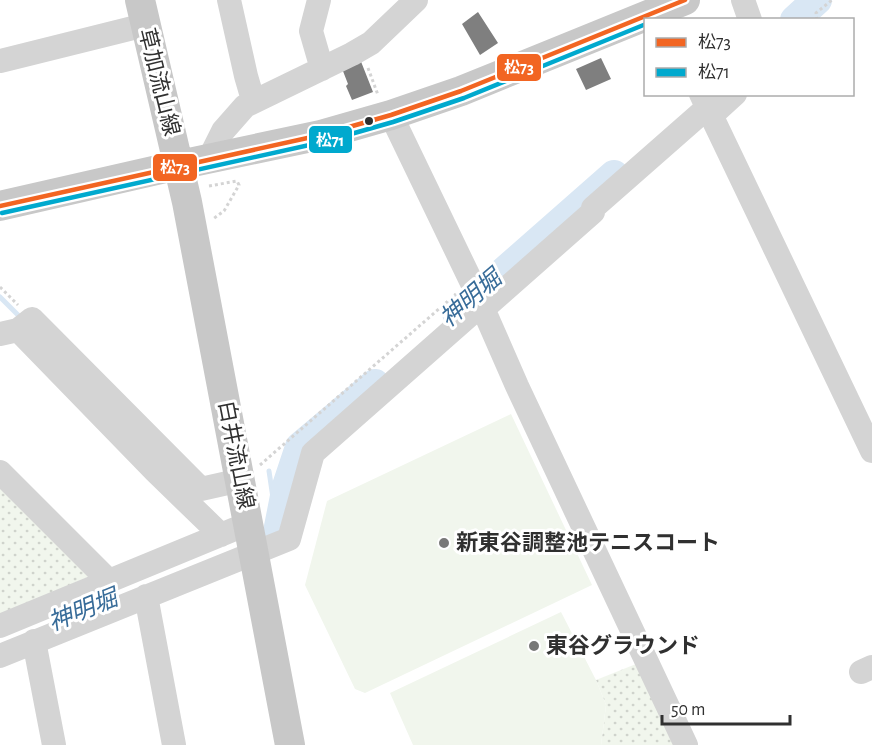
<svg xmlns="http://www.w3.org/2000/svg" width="872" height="745" font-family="'Alegreya Sans','Noto Sans JP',sans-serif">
<defs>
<pattern id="park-dots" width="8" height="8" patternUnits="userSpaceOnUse" patternTransform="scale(1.5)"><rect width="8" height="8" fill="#f1f6ed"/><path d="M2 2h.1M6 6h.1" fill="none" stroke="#cfd3cc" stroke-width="1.8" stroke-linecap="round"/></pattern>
</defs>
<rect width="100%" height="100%" fill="#fff"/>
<path fill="url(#park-dots)" d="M 0,485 L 90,576 L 0,615 Z
M 636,664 L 676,745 L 601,745 L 606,705 L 596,680 Z"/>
<path fill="#f1f6ed" d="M 511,414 L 592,585 L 365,693 L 355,689 L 305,585 L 327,501 Z
M 561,612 L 596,680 L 606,705 L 601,745 L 413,745 L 390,693 Z"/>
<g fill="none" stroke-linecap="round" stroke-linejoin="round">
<path stroke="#d9e7f4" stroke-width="5" d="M 0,297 L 21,318
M 269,471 L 278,532"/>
<path stroke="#d9e7f4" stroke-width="30" d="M 795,20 L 817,0
M 457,313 L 614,175
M 278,532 L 287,486 L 300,447 L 375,384"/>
</g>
<path fill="#7f7f7f" d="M 478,12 L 498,43 L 480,55 L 462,24 Z
M 601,58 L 611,79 L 586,90 L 576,69 Z
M 360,59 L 373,92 L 352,100 L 346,86 L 348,84 L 341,66 Z"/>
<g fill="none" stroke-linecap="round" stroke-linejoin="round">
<path stroke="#d4d4d4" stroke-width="3" stroke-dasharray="3 3" stroke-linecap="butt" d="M 817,20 L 816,13 L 832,0
M 368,68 L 378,95
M 209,186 L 237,181 L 239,185 L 224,211 L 213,219
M 0,287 L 18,305
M 260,465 L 456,294"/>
<path stroke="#d4d4d4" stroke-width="24" d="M 229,0 L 246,76 L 253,100
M 319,0 L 311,31 L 322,69
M 743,0 L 750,20
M 0,61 L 145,25
M 701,94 L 872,451
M 391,115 L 471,281 L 517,386 L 686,745
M 712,115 L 735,94
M 209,159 L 223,131 L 245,106 L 352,54 L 371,43 L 416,0
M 483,309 L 593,212 L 593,208 L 708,107
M 18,330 L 155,471 L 221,535
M 0,334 L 18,330 L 32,319 L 201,489 L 241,480
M 0,472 L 108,580
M 146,596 L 174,745
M 0,626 L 235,529
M 34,641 L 54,745
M 0,656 L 289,539 L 313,453 L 481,305
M 861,672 L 872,667"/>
<path stroke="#c8c8c8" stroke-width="30" d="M 140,0 L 187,202 L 290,745
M 0,206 L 179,165 L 321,135 L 391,115 L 461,91 L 685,0"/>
<g stroke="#fff" stroke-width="9">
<path id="bus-1" d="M 0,206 L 321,135 L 391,115 L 461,91 L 685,0"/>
</g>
<g stroke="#fff" stroke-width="9">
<path id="bus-2" d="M 2,213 L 323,142 L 393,122 L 464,98 L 646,24"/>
</g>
<use href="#bus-1" stroke="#f26522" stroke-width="4.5"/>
<use href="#bus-2" stroke="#00a9ce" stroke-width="4.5"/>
</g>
<circle fill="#303030" stroke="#fff" stroke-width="2" cx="369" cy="121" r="5"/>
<g fill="#787878" stroke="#fff" stroke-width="2">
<circle cx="444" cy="543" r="6"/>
<circle cx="534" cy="646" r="6"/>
</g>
<g text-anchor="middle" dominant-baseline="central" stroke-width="6" stroke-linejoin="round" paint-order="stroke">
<g font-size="22" fill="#303030" stroke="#fff">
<text transform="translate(159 82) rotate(76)">草加流山線</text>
<text transform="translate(236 455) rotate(79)">白井流山線</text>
</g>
<g font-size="22" font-weight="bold" fill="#303030" stroke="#fff" text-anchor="start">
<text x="456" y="543">新東谷調整池テニスコート</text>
<text x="546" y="646">東谷グラウンド</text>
</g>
<g font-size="24" font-style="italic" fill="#386c99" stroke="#fff">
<text transform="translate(471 299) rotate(-41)">神明堀</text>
<text transform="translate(83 611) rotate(-22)">神明堀</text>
</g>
</g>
<g stroke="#fff" stroke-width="2">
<rect x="496" y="53" width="46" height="29" rx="6" fill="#f26522"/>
<rect x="308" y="125" width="45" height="29" rx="6" fill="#00a9ce"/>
<rect x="152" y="153" width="46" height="29" rx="6" fill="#f26522"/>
</g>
<g font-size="16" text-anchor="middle" font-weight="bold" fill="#fff">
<text x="519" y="73">松73</text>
<text x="330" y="146">松71</text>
<text x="175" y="173">松73</text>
</g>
<rect x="644" y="18" width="210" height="78" fill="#ffffff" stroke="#acacac" stroke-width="1.5"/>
<rect x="656" y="38" width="30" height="9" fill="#f26522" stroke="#acacac" stroke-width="1.5"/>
<text x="698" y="48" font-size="18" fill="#303030">松73</text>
<rect x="656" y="68" width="30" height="9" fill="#00a9ce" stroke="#acacac" stroke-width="1.5"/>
<text x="698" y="78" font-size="18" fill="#303030">松71</text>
<path d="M662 715v9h128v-9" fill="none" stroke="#303030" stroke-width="3"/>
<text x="671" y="715" font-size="18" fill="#303030" stroke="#ffffff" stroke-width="4.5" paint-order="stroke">50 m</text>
</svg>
